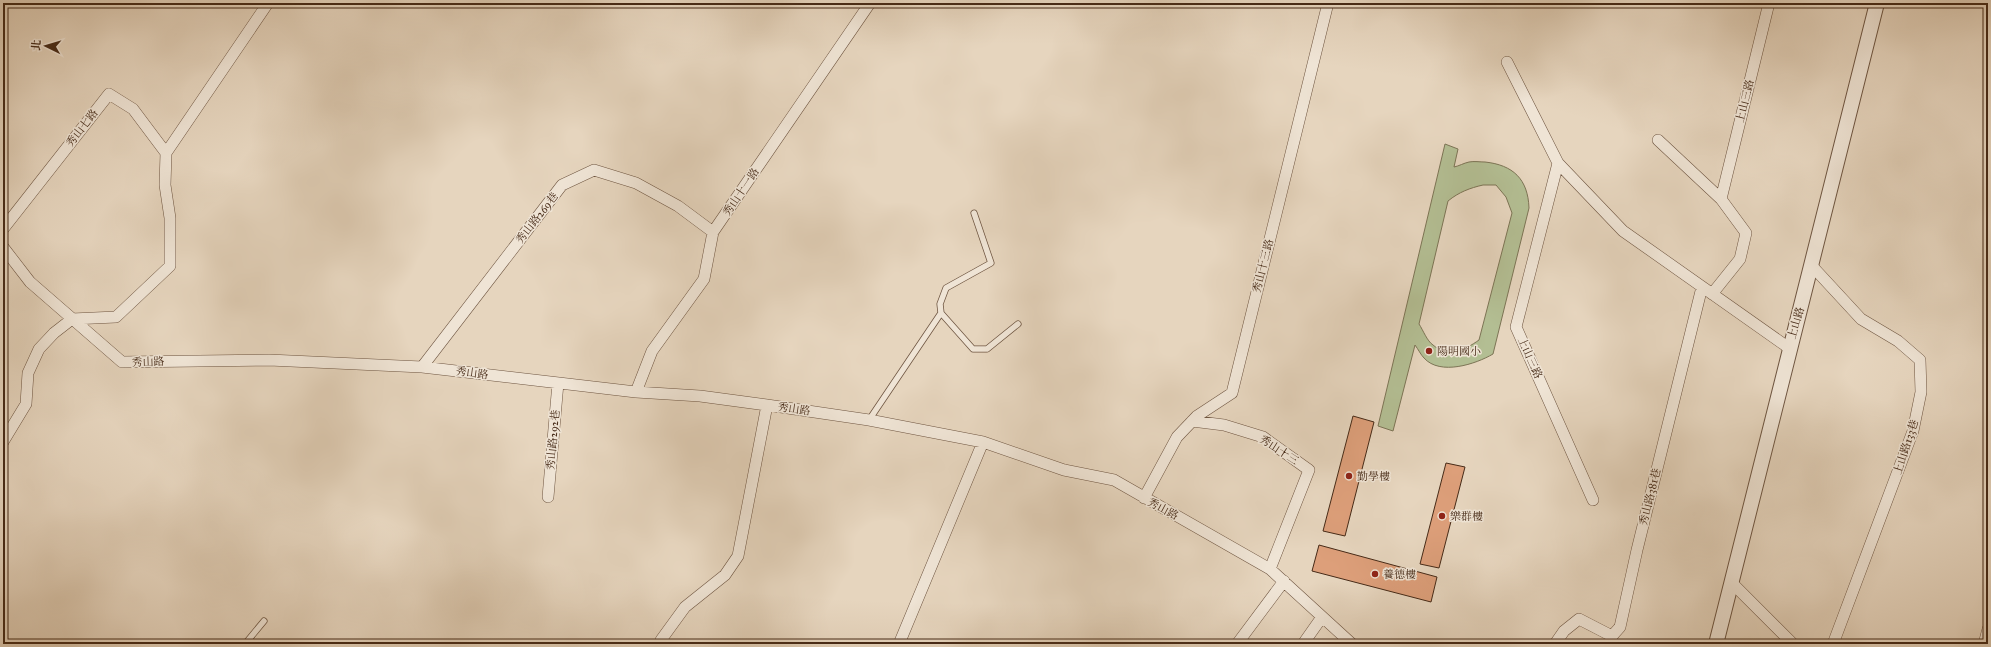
<svg xmlns="http://www.w3.org/2000/svg" width="1991" height="647" font-family="'IM FELL Great Primer','Noto Serif TC',serif">
<rect width="100%" height="100%" fill="#e6d5be"/>
<filter id="stains"><feTurbulence type="fractalNoise" baseFrequency=".005" numOctaves="4"/><feColorMatrix values="0 0 0 0 .2 0 0 0 0 .09 0 0 0 0 .02 0 0 0 .5 -.17"/></filter>
<radialGradient id="worn" r=".72"><stop offset=".6" stop-color="#630" stop-opacity="0"/><stop offset="1" stop-color="#630" stop-opacity=".3"/></radialGradient>
<path fill="#b3be93" stroke="#7c7455" fill-rule="evenodd" d="M 1445,144 L 1458,149 L 1454,167 C 1459,166 1464,163 1469,162 C 1474,161 1480,162 1485,162 C 1513,165 1528,179 1529,208 L 1493,354 C 1476,364 1440,376 1424,358 C 1421,355 1418,349 1415,345 L 1393,431 L 1378,426 ZM 1483,185 L 1496,185 L 1506,197 L 1512,213 L 1479,340 C 1465,350 1448,358 1433,345 C 1427,341 1423,330 1419,324 L 1448,201 C 1459,192 1470,188 1483,185 Z"/>
<path fill="#dd9f7a" stroke="#462a17" d="M 1353,416 L 1374,422 L 1345,536 L 1323,531 Z
M 1446,463 L 1465,467 L 1439,568 L 1420,564 Z
M 1319,545 L 1437,577 L 1431,602 L 1312,571 Z"/>
<g fill="none" stroke-linecap="round" stroke-linejoin="round">
<g stroke="#6e5541" stroke-width="7">
<path id="service" d="M 941,313 L 973,349 L 987,349 L 1018,324
M 869,420 L 941,313 L 940,304 L 946,288 L 991,263 L 974,213
M 245,644 L 264,621"/>
</g>
<g stroke="#6e5541" stroke-width="12">
<path id="minor" d="M 1507,62 L 1558,163 L 1623,231 L 1789,348
M 1658,140 L 1721,199
M 1558,163 L 1516,327 L 1593,500
M 3,229 L 109,94 L 133,109 L 166,153 L 268,3
M 3,247 L 30,282 L 122,362 L 269,360 L 422,367 L 636,392 L 700,396 L 767,405 L 869,420 L 983,442 L 1064,470 L 1114,480 L 1270,569 L 1352,644
M 1812,266 L 1861,319 L 1898,341 L 1920,360 L 1921,392 L 1913,431 L 1833,644
M 1712,294 L 1740,259 L 1746,233 L 1721,199 L 1769,3
M 422,367 L 562,185 L 594,170 L 636,183 L 678,206 L 713,232
M 636,392 L 652,351 L 704,279 L 713,232 L 870,3
M 1192,421 L 1224,425 L 1263,437 L 1309,470 L 1270,569
M 3,442 L 26,404 L 28,373 L 39,349 L 54,333 L 72,319 L 116,317 L 170,266 L 170,218 L 165,185 L 166,153
M 548,497 L 558,383
M 1144,498 L 1177,437 L 1197,416 L 1232,393 L 1328,3
M 1731,582 L 1793,644
M 661,640 L 685,607 L 725,575 L 738,556 L 767,405
M 899,644 L 983,442
M 1237,644 L 1284,581
M 1303,644 L 1322,617
M 1555,644 L 1564,631 L 1579,619 L 1612,636 L 1620,627 L 1637,550 L 1702,287
M 1984,644 L 1988,629"/>
</g>
<g stroke="#6e5541" stroke-width="16">
<path id="tertiary" d="M 1716,644 L 1877,3"/>
</g>
<use href="#service" stroke="#efe4d5" stroke-width="5.5"/>
<use href="#minor" stroke="#efe4d5" stroke-width="11"/>
<use href="#tertiary" stroke="#efe4d5" stroke-width="14"/>
</g>
<g fill="#8f2418" stroke="#efe4d5" stroke-width="1.5">
<circle cx="1429" cy="351" r="4"/>
<circle cx="1349" cy="476" r="4"/>
<circle cx="1442" cy="516" r="4"/>
<circle cx="1375" cy="574" r="4"/>
</g>
<g text-anchor="middle" dominant-baseline="central" stroke-width="3" stroke-linejoin="round" paint-order="stroke">
<g font-size="11" fill="#462a17" stroke="#efe4d5">
<text transform="translate(1745 101) rotate(-76)">上山三路</text>
<text transform="translate(82 128) rotate(-52)">秀山七路</text>
<text transform="translate(741 192) rotate(-56)">秀山十一路</text>
<text transform="translate(537 218) rotate(-52)">秀山路269巷</text>
<text transform="translate(1263 266) rotate(-76)">秀山十三路</text>
<text transform="translate(1796 323) rotate(-74)">上山路</text>
<text transform="translate(1530 358) rotate(66)">上山三路</text>
<text transform="translate(148 362) rotate(-2)">秀山路</text>
<text transform="translate(472 373) rotate(7)">秀山路</text>
<text transform="translate(794 409) rotate(8)">秀山路</text>
<text transform="translate(553 440) rotate(-85)">秀山路292巷</text>
<text transform="translate(1906 447) rotate(-72)">上山路133巷</text>
<text transform="translate(1279 450) rotate(33)">秀山十三</text>
<text transform="translate(1650 497) rotate(-76)">秀山路381巷</text>
<text transform="translate(1163 509) rotate(28)">秀山路</text>
</g>
<g font-size="11" fill="#462a17" stroke="#efe4d5" text-anchor="start">
<text x="1437" y="351">陽明國小</text>
<text x="1357" y="476">勤學樓</text>
<text x="1450" y="516">樂群樓</text>
<text x="1383" y="574">養德樓</text>
</g>
</g>
<rect width="1991" height="647" fill="none" stroke="#e6d5be" stroke-width="16"/>
<rect x="4" y="4" width="1983" height="639" fill="none" stroke="#462a17" stroke-width="2"/>
<rect x="8" y="8" width="1975" height="631" fill="none" stroke="#462a17"/>
<g transform="translate(46 46) rotate(275)" stroke="#efe4d5" stroke-width="3" paint-order="stroke">
<path d="M0-3L7 15L0 10L-7 15Z" fill="#462a17"/>
<text y="-6" font-size="11" font-weight="bold" text-anchor="middle" fill="#462a17">北</text>
</g>
<rect width="100%" height="100%" filter="url(#stains)"/>
<rect width="100%" height="100%" fill="url(#worn)"/>
</svg>
